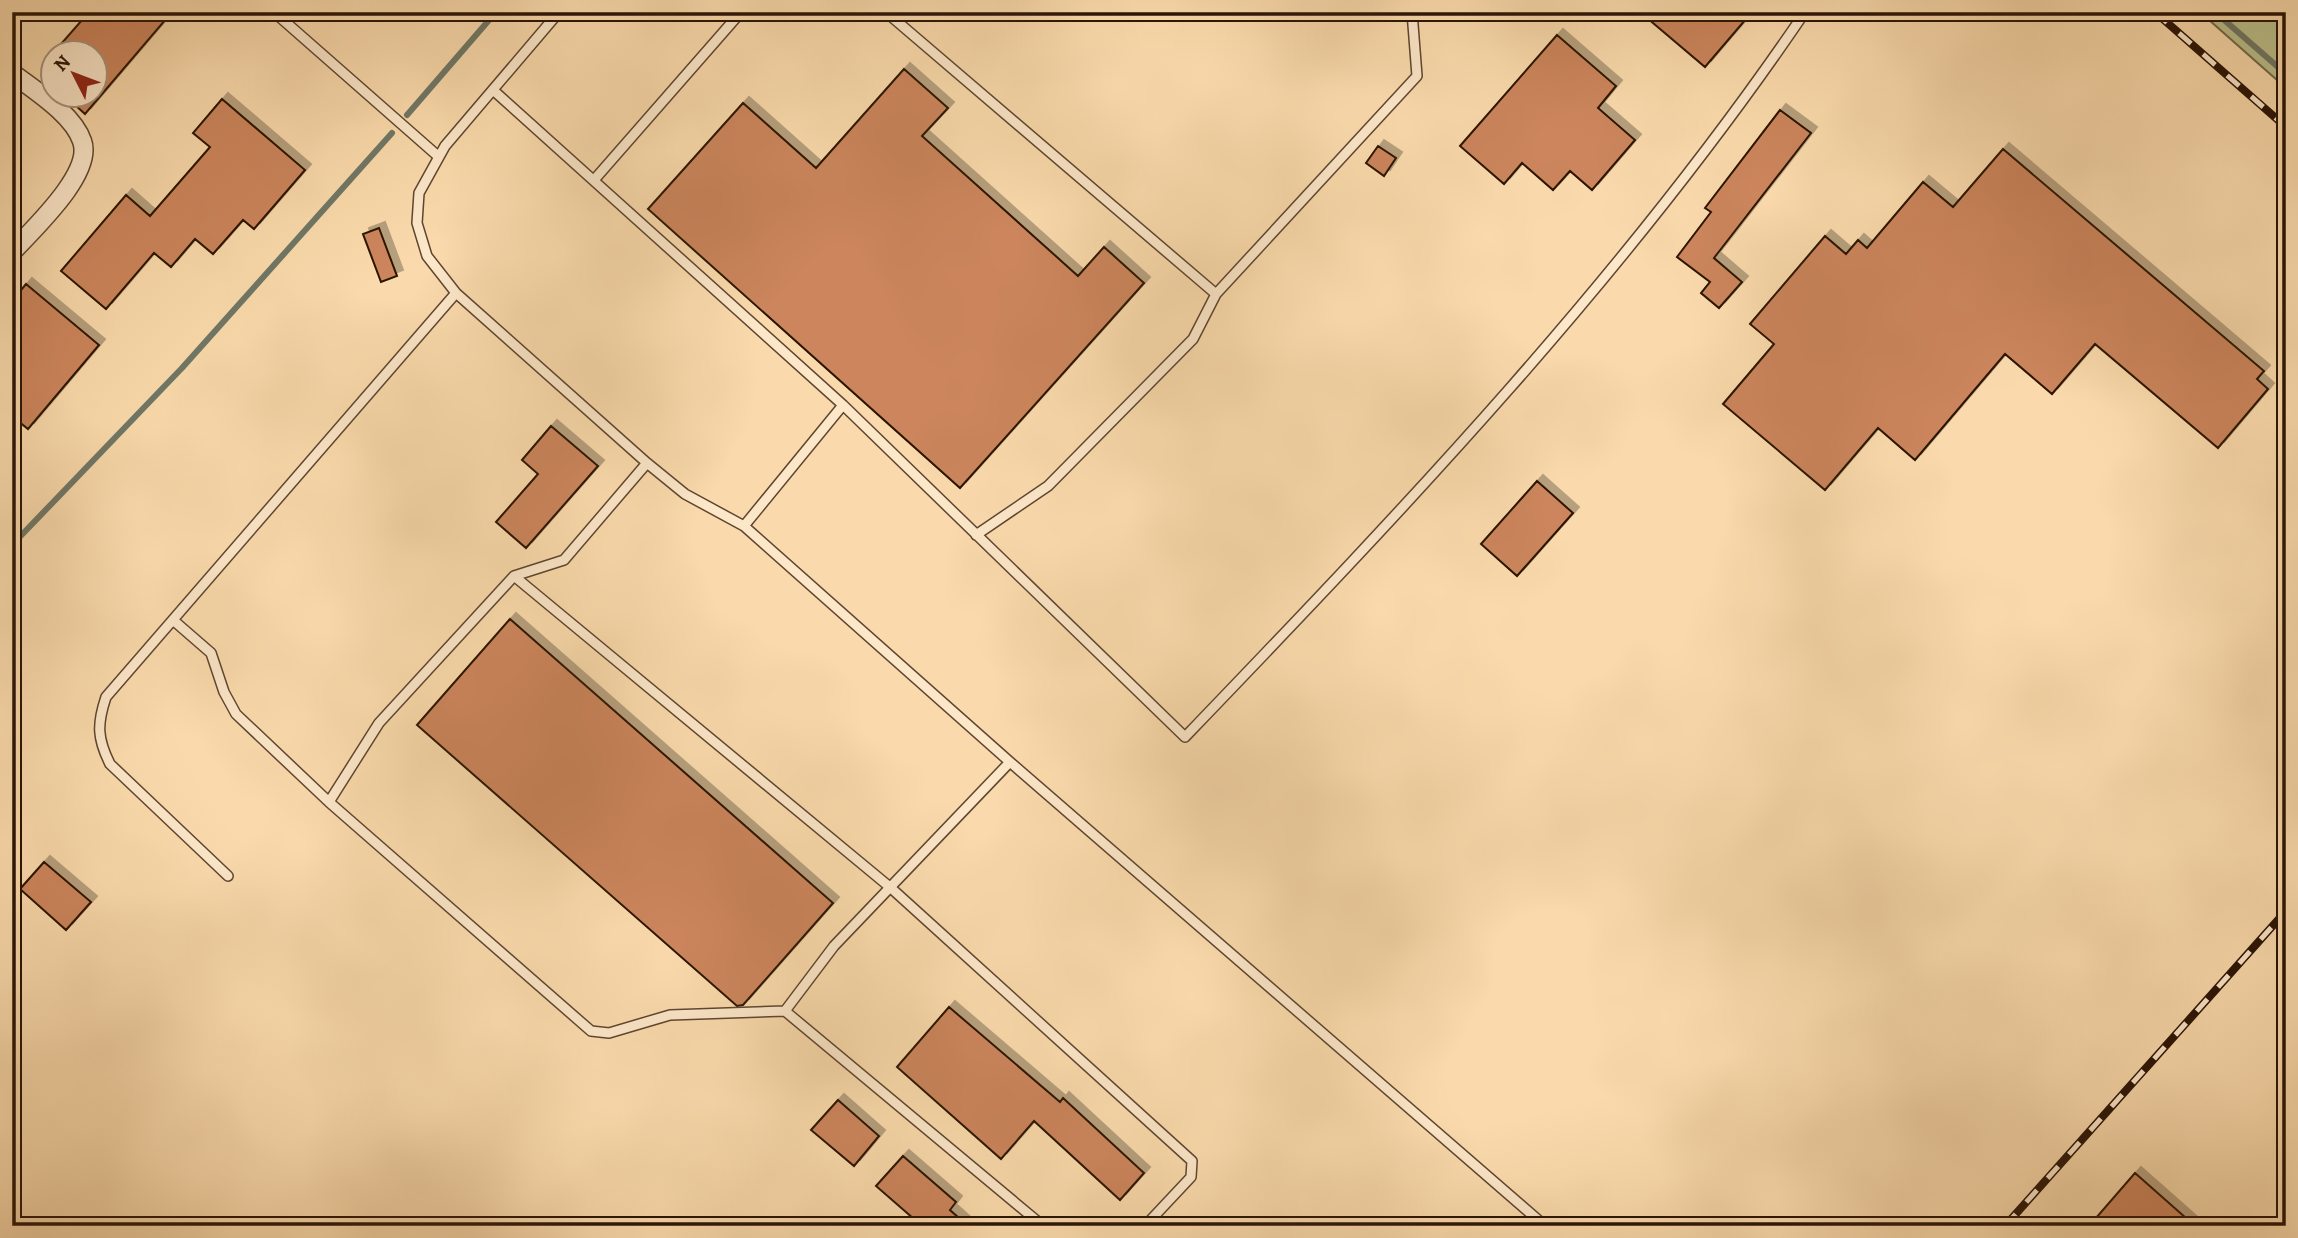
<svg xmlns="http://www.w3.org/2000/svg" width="2298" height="1238" font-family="Alegreya,serif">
<defs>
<filter id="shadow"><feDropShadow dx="6" dy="-6" stdDeviation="0" flood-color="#0004"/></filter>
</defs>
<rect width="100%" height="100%" fill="#fadaac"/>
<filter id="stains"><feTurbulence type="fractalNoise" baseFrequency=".00286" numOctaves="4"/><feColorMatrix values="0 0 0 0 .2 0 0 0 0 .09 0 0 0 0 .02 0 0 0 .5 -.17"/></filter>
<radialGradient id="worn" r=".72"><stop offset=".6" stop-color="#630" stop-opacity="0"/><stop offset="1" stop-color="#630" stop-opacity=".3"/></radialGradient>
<path fill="#bbc08c" stroke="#726a49" stroke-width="2" d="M 2200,12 L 2286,12 L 2286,88 Z"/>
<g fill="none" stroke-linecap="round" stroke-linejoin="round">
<path stroke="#707867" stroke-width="6" d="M 2215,12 L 2286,74
M 407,115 L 496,12
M 12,545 L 182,368 L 392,133"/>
</g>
<path fill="#cc855c" stroke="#2a1406" stroke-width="2" filter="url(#shadow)" d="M 89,12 L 172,12 L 85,114 L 63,94 L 94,94 L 94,52 L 54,52 Z
M 1640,12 L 1752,12 L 1705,67 Z
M 1557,35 L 1616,86 L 1598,108 L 1635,140 L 1592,190 L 1570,171 L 1553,190 L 1522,163 L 1504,184 L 1460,146 Z
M 904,69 L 948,108 L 922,136 L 1078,276 L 1104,247 L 1144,283 L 960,488 L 648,209 L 743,103 L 816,168 Z
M 222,99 L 305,170 L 254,229 L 243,220 L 213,254 L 195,239 L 171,267 L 154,253 L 106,309 L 61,271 L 126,195 L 150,216 L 210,147 L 193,133 Z
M 1780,110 L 1811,133 L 1714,258 L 1742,282 L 1719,308 L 1701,293 L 1710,282 L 1677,257 L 1711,212 L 1705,208 Z
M 1378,146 L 1396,158 L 1384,176 L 1366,163 Z
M 2003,149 L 2264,371 L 2257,379 L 2268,389 L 2218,448 L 2095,344 L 2052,394 L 2005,354 L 1915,460 L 1878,428 L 1825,490 L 1723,404 L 1774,344 L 1750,324 L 1825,236 L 1846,254 L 1858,240 L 1867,248 L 1923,182 L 1953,207 Z
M 379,228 L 397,276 L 381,282 L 363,234 Z
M 26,284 L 99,345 L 28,429 L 12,416 L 12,301 Z
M 551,426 L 598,466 L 526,548 L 496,522 L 538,474 L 522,460 Z
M 1537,481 L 1573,513 L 1517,576 L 1481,544 Z
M 510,619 L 833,903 L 743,1005 L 737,1006 L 417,725 Z
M 44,862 L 91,902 L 66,930 L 20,889 Z
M 949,1007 L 1060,1102 L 1063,1098 L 1144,1173 L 1120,1200 L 1034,1121 L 1001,1159 L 897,1067 Z
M 838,1100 L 879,1136 L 854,1166 L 811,1130 Z
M 903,1156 L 956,1202 L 950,1210 L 968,1226 L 922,1226 L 876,1186 Z
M 2135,1173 L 2195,1226 L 2089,1226 Z"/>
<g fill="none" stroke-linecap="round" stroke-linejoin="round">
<g stroke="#5e4630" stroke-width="12">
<path id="service" d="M 274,12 L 439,157
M 559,12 L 445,146 L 419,193 L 417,223 L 427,256 L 456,293 L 647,463 L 685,494 L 744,526 L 1010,762 L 1545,1226
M 886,12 L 1216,294 L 1417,76 L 1412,12
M 493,90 L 843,405 L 1185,737 C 1405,508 1626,276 1805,12
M 594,180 L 741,12
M 647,463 L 564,560 L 514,576 L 379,723 L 329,802 L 591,1031 L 609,1033 L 670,1015 L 785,1011 L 1043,1226
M 744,526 L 843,405
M 976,535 L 1048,486 L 1193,339 L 1216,294
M 514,576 L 891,888 L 1192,1161 L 1191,1177 L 1145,1226
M 173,620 L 211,653 L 224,692 L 236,714 L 329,802
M 228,876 L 110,764 C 97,738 97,724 106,697 L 456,293
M 785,1011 L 834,946 L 1010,762"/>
</g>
<g stroke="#5e4630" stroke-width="21">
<path id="minor" d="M 12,73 C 34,90 73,114 82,141 C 94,173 33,229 12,252"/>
</g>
<use href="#service" stroke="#fce7c9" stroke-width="9"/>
<use href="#minor" stroke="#fce7c9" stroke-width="18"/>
<g stroke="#2a1406" stroke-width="8">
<path id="rail" d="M 2155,12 L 2286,127
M 2005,1226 L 2286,911"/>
</g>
<use href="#rail" stroke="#fce7c9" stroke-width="5" stroke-dasharray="16" stroke-linecap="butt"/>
</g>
<rect width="2298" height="1238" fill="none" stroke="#fadaac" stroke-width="42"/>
<rect x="14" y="14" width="2270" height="1210" fill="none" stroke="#2a1406" stroke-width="3.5"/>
<rect x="21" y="21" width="2256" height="1196" fill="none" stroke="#2a1406" stroke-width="2"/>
<g transform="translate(74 74) rotate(312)"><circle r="33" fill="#fce7c9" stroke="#a8937b" stroke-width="2"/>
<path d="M0-5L12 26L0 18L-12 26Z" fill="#8f2418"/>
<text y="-10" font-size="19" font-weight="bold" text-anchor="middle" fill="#2a1406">N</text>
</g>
<rect width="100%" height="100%" filter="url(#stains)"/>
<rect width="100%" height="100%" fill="url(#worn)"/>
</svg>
